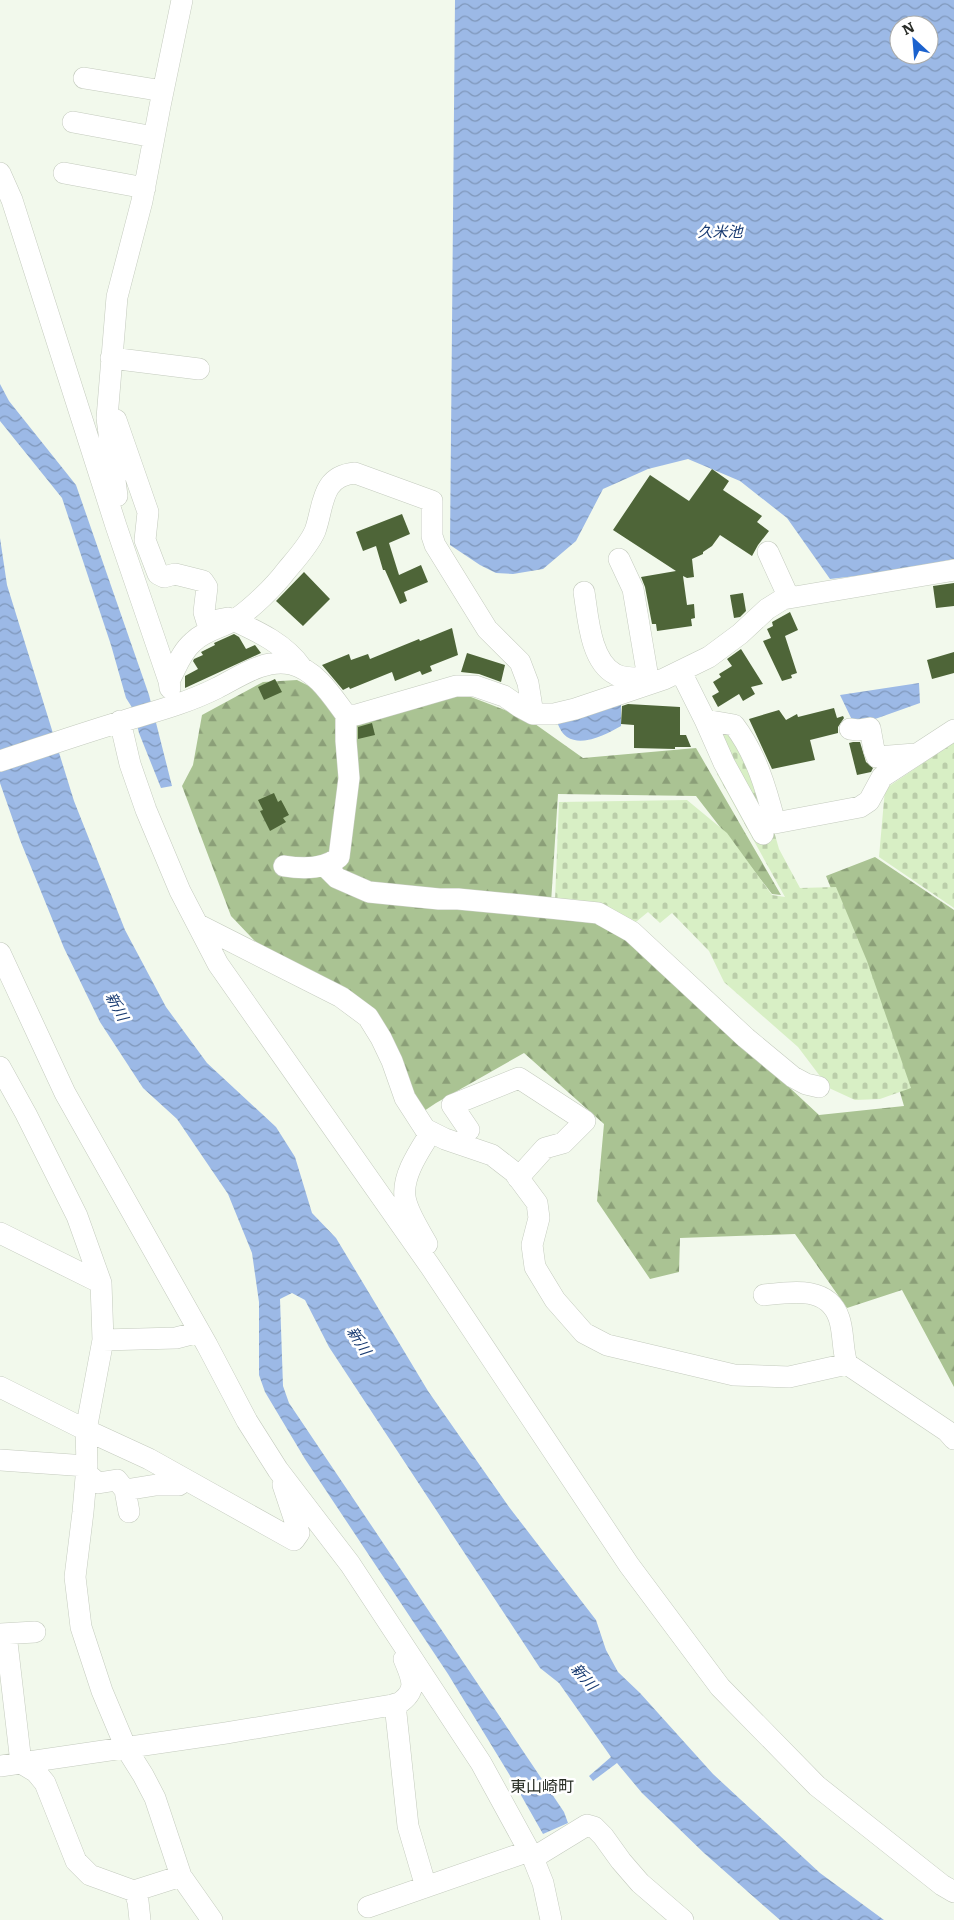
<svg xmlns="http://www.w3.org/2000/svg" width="954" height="1920" font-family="Literata,'Noto Sans JP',serif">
<defs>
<pattern id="forest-firs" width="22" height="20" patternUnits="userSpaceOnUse" patternTransform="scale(1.25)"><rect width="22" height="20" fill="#aac393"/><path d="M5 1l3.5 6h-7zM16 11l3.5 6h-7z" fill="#8b9f78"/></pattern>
<pattern id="cemetery-stones" width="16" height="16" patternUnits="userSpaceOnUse" patternTransform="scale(1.25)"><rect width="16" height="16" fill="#d8efc5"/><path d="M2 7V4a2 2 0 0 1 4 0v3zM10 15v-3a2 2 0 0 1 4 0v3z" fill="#bacda9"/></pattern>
<pattern id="water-waves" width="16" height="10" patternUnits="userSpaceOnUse" patternTransform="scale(1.25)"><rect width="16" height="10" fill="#9cb9e6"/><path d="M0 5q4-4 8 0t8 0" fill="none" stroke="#7f97ba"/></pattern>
</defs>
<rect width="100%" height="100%" fill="#f2f9ec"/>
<path fill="url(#forest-firs)" d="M 297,680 L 323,693 L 349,723 L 458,692 L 528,719 L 583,758 L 696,748 L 781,895 L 772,894 L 696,796 L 558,794 L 551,903 L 618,928 L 819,1115 L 904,1106 L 866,975 L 826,876 L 875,857 L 954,910 L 954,1387 L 902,1290 L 847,1308 L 795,1234 L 680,1238 L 679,1272 L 650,1279 L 597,1201 L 604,1124 L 524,1053 L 436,1103 L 418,1115 L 375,1010 L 274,961 L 231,916 L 182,786 L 193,765 L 202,715 L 263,682 Z"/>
<path fill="url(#cemetery-stones)" d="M 716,725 L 731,728 L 758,775 L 779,849 L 800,888 L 836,887 L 867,961 L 911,1088 L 880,1099 L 855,1100 L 829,1088 L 798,1047 L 724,982 L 709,951 L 672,913 L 660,923 L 648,912 L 631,926 L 555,900 L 559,802 L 687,800 L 727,833 L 772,895 L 785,897 L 717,774 Z
M 954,742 L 954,908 L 879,857 L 885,789 Z"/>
<path fill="url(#water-waves)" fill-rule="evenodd" d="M 455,0 L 954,0 L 954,559 L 891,572 L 830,579 L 787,518 L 740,481 L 688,459 L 648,469 L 603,489 L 576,541 L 543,569 L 513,574 L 496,573 L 480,565 L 450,545 ZM 899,25 L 929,25 L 929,55 L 899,55 Z
M 0,384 L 9,401 L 76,485 L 149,695 L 172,786 L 161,788 L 139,733 L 133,709 L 126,698 L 111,645 L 62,498 L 0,421 Z
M 0,538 L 7,585 L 74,801 L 125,930 L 166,1007 L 207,1063 L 276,1127 L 295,1157 L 312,1213 L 336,1238 L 428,1391 L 509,1507 L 596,1620 L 606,1650 L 618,1672 L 640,1693 L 713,1774 L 820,1873 L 884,1920 L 780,1920 L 704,1853 L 642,1793 L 617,1763 L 593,1781 L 589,1776 L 611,1757 L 559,1683 L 540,1668 L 329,1347 L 305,1300 L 292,1293 L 280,1299 L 283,1386 L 289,1403 L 564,1812 L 568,1823 L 543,1834 L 509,1774 L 448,1674 L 305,1459 L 265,1392 L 259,1375 L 259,1302 L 252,1253 L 228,1194 L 177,1119 L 143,1088 L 100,1022 L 64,948 L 20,840 L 0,783 Z
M 919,683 L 920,703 L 861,724 L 853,722 L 840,695 Z
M 621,703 L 621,726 C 607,734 583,747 567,737 C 561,733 559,726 556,720 Z"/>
<path fill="#4e6538" d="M 712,469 L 729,481 L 723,490 L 762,516 L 757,522 L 769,531 L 758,545 L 752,556 L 720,535 L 712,546 L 703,552 L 703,554 L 692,559 L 694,577 L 687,578 L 683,576 L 687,605 L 694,604 L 695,618 L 691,619 L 692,626 L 657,631 L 656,624 L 652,624 L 645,587 L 641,577 L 676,571 L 613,530 L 650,475 L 689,501 Z
M 402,514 L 410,534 L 389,543 L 399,575 L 421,565 L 428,582 L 404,592 L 407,601 L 400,604 L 385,570 L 383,570 L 376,546 L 363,551 L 356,532 Z
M 304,572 L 330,599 L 303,626 L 276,601 Z
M 954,583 L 954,606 L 936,608 L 933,586 Z
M 743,593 L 746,611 L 740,617 L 734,618 L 730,595 Z
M 790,612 L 798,630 L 785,636 L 797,673 L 791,675 L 792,678 L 782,681 L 763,641 L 771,638 L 767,629 L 773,626 L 772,622 Z
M 452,628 L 458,655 L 430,666 L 432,671 L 422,675 L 420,671 L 395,681 L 392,672 L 350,689 L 349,687 L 343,690 L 322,665 L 349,654 L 351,660 L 368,654 L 370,659 L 419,639 L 420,641 Z
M 234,634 L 239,637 L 246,649 L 255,645 L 261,653 L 185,688 L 185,676 L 198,669 L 193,661 L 194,659 L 203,655 L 201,652 L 215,645 L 214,643 Z
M 741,649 L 763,684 L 751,687 L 755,694 L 743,701 L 739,694 L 718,707 L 712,696 L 719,692 L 713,682 L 721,677 L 719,674 L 732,666 L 727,659 Z
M 954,652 L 954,673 L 932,679 L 927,660 Z
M 467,653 L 505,665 L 501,682 L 479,674 L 461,672 Z
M 275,679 L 282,692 L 264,700 L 258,687 Z
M 628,704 L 680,707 L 680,735 L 686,735 L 691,747 L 675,747 L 675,749 L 634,748 L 634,725 L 621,724 L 622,706 Z
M 834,708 L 837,718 L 843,716 L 844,718 L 838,727 L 838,733 L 810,740 L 815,760 L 772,769 L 749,719 L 779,710 L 786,720 L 797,714 L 798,717 Z
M 372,723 L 375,735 L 358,739 L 358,727 Z
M 853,742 L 860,742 L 866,762 L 873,768 L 871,772 L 857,775 L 849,743 Z
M 274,793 L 278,802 L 281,800 L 289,815 L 283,818 L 286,822 L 270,831 L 260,811 L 263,810 L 258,800 Z"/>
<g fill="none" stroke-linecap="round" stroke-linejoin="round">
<g stroke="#c4cbbe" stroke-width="22">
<path id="minor" d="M 84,78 L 163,91
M 73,122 L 154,137
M 0,173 L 12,200 L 116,526 L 169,681 L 170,688
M 64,173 L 145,188
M 111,358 L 199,369
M 116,420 L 148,512 L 145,540 L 158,574 L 164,577 L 175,574 L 203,581 L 207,587 L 204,612 L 207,622 L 228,618
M 117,496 L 107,418 L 117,297 L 142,201 L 160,106 L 182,0
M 768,552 L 789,598
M 619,559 L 633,589 L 647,672 L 643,686
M 584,592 C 588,616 590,661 615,674 C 623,679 636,678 645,678
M 233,620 C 259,632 285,644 302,668
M 681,672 L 705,720 L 734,725 C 756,754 766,788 775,823 L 860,807 L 869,801 L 882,777 L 954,730
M 169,681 C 176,668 181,652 193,642 C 205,630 222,628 236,619 C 252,608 274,587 286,571 C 296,559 309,545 315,531 C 324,507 320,476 355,473 L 432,501 L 432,536 L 435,545 L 487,629 L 520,662 L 528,683 L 533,714
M 705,720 L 724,763 L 763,834
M 120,721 L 130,764 L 146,810 L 180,891 L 218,964 L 430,1266 L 629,1565 L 720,1687 L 817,1786 L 942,1885 L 954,1892
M 850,729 L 858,730 L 870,728 L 874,750 L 877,757 L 915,754
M 0,761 C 40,748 80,734 120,722 C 153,712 185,704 217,688 C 239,677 265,658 291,664 C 316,670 332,696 346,715 L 356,715 L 456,686 L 475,686 L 504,696 L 520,707 L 533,714 L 554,714 L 575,709 L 664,679 L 709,657 L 740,634 L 767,609 L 783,599 L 954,570
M 324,865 L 337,878 L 369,892 L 439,899 L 458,899 L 521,905 L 598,913 L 632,932 L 746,1038 L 793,1077 L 806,1084 L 819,1087
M 284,866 C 302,869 325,869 339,857 L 349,778 L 346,741 L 346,715
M 199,925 L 341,997 L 368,1017 L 381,1038 L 392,1061 L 405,1098 L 425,1129 L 445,1139 L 492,1155 L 514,1172 L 537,1203 L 539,1218 L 532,1245 L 535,1267 L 555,1300 L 584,1333 L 607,1345 L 734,1375 L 789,1377 L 847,1364 L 947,1431 L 954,1439
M 0,953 L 65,1093 L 207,1345 L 247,1421 L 278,1470 L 350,1564 L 481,1763 L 533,1858 L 543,1883 L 551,1920
M 0,1067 L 26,1114 L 77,1216 L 101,1283 L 103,1340
M 469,1130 L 452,1105 L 519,1078 L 585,1121 L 563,1143 L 545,1148 L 518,1178
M 0,1233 L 101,1283
M 427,1244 C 420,1231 407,1212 405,1197 C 402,1175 420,1150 431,1132
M 764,1295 C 790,1292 828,1285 839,1318 C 844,1332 842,1349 847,1364
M 0,1387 L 86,1430 L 103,1340 L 176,1338 L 199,1332
M 0,1460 L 87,1466 L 86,1430 L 149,1459 L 294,1540 L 299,1533 L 283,1485
M 87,1466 L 83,1512 L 75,1577 L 81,1627 L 102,1691 L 126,1748 L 143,1775 L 155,1798 L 181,1876
M 86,1473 L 98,1483 L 117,1480 L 125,1490 L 129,1512
M 125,1490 L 156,1485 L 179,1485 L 185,1480
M 0,1634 L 35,1632
M 6,1634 L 21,1763 L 36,1772 L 45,1783 L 76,1861 L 90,1875 L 134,1891 L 138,1901 L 140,1920
M 395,1704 L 408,1826 L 426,1887
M 0,1766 L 226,1733 L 398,1704 C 419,1690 412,1679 404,1659
M 533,1858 L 587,1825 L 594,1827 L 603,1836 L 621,1861 L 640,1883 L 683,1920
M 134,1891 L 181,1876 L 212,1920
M 368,1907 L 529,1851"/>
</g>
<use href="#minor" stroke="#fff" stroke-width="21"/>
</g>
<g text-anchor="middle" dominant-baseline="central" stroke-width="5" stroke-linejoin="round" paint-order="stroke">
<g font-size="15" font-style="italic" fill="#193b72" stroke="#fff">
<text x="720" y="230">久米池</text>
<text transform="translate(118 1006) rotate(62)">新川</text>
<text transform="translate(360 1340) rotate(58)">新川</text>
<text transform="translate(585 1676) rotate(49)">新川</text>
</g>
<g font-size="16" fill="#2a2f26" stroke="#fff">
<text x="542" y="1785">東山崎町</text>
</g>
</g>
<g transform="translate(914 40) rotate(334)"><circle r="24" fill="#ffffff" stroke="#aaaba9"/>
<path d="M0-4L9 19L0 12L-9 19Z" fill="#1b62ce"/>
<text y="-8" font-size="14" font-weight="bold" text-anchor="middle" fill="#2a2d28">N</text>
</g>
</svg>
